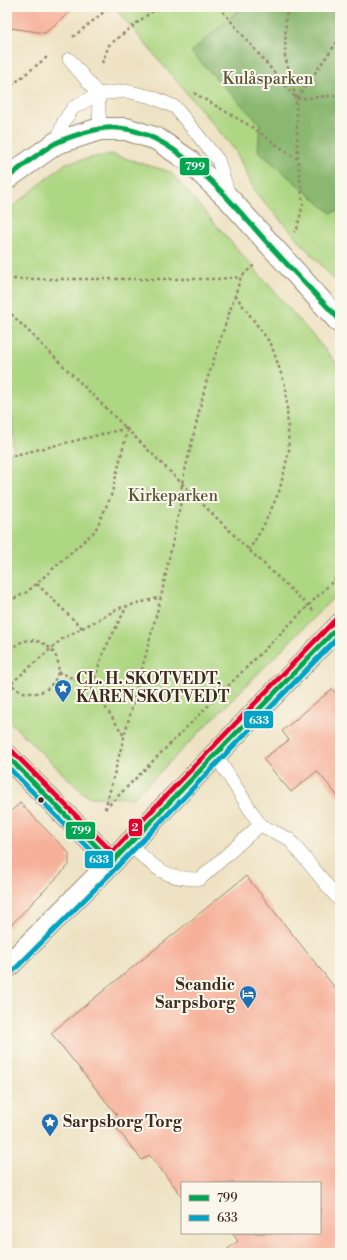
<svg xmlns="http://www.w3.org/2000/svg" width="347" height="1260" font-family="'Libre Bodoni',serif">
<rect width="100%" height="100%" fill="#fbf7ec"/>
<filter id="ink" filterUnits="userSpaceOnUse"><feTurbulence type="fractalNoise" baseFrequency=".025" numOctaves="2"/><feDisplacementMap in="SourceGraphic" scale="8" xChannelSelector="R" yChannelSelector="G"/><feConvolveMatrix kernelMatrix="1 2 1 2 8 2 1 2 1" color-interpolation-filters="sRGB"/></filter>
<filter id="wash" filterUnits="userSpaceOnUse"><feTurbulence type="fractalNoise" baseFrequency=".012" numOctaves="4" result="noise"/><feDisplacementMap in="SourceGraphic" scale="16" xChannelSelector="R" yChannelSelector="G"/><feGaussianBlur stdDeviation="0.9" result="paint"/><feColorMatrix in="noise" values="0 0 0 0 0 0 0 0 0 0 0 0 0 0 0 0 0 1.4 0 .05"/><feComposite in="paint" operator="in"/></filter>
<g filter="url(#wash)">
<rect width="100%" height="100%" fill="#eee2c3"/>
<path fill="#aed783" stroke="#748050" d="M 114,7 L 340,7 L 340,286 L 256,193 L 235,150 Z
M 111,154 L 170,172 L 340,367 L 340,591 L 134,798 L 91,797 L 84,794 L 7,719 L 7,460 L 14,449 L 10,392 L 7,389 L 7,211 L 66,163 Z"/>
<path fill="#8ab871" stroke="#627148" d="M 242,7 L 340,7 L 340,210 L 331,213 L 258,151 L 260,124 L 191,52 Z"/>
<g id="blocks">
<path fill="#f6b099" d="M 7,7 L 76,7 L 45,33 L 11,28 L 7,23 Z
M 332,689 L 340,698 L 340,799 L 317,771 L 291,792 L 263,759 L 289,740 L 282,731 Z
M 20,803 L 69,853 L 69,865 L 7,929 L 7,811 L 10,812 Z
M 246,876 L 340,994 L 340,1253 L 223,1253 L 238,1241 L 232,1233 L 320,1233 L 320,1183 L 182,1183 L 182,1196 L 151,1157 L 149,1155 L 142,1160 L 110,1120 L 117,1115 L 51,1033 Z"/>
</g>
</g>
<g filter="url(#ink)">
<use href="#blocks" fill-opacity="0" stroke="#948670" stroke-width="1"/>
<g fill="none" stroke-linecap="round" stroke-linejoin="round">
<g stroke="#948670" stroke-width="14">
<path id="service" d="M 69,59 L 98,94 L 100,129
M 56,143 L 64,121 L 73,108 L 98,94 L 126,91 L 152,97 L 175,107 L 218,160 L 229,195
M 215,754 L 260,825 L 289,839 L 340,901
M 129,844 C 154,867 165,880 200,879 L 260,825"/>
</g>
<g stroke="#948670" stroke-width="24">
<path id="minor" d="M 7,756 L 112,862
M 7,967 L 112,862 L 340,625"/>
</g>
<g stroke="#948670" stroke-width="24">
<path id="tertiary" d="M 7,178 L 56,143 L 100,129 L 126,129 L 157,139 L 188,160 L 230,200 L 340,322"/>
</g>
<path stroke="#948670" stroke-width="2.5" stroke-dasharray="3 3" stroke-linecap="butt" d="M 219,7 L 295,97
M 289,7 L 286,16 L 285,56 L 296,99 L 298,159 L 303,204 L 297,229 L 294,232
M 73,37 L 110,7
M 102,63 L 109,45 L 151,12 L 170,7
M 7,89 L 47,57
M 194,93 L 252,127 L 297,159
M 297,98 L 340,38
M 297,99 L 340,95
M 7,279 L 218,279 L 241,277
M 235,295 L 271,344 L 286,388 L 289,451 L 279,492 L 263,527 L 249,550
M 7,310 L 249,550 L 315,612
M 7,457 L 128,428 L 111,496 L 95,531 L 27,592 L 7,602
M 37,584 L 82,628
M 7,656 C 29,618 77,657 51,685 C 46,691 38,694 31,693 C 20,693 12,687 7,677
M 58,672 C 95,685 104,705 124,736
M 7,687 L 62,639 L 120,608 L 161,597
M 91,690 L 103,653 L 127,606
M 105,809 L 161,597 L 180,506 L 182,483 L 206,383 L 241,277 L 254,265
M 105,809 L 340,574"/>
<use href="#service" stroke="#fff" stroke-width="13"/>
<use href="#minor" stroke="#fff" stroke-width="22"/>
<use href="#tertiary" stroke="#fff" stroke-width="22"/>
<g stroke="#fbf7ec" stroke-width="8">
<path id="bus-1" d="M 7,178 C 22,167 40,151 56,143 C 68,137 86,132 99,129 C 168,116 233,206 274,250 C 295,273 318,297 340,320
M 7,756 L 112,862
M 112,862 L 340,625"/>
</g>
<g stroke="#fbf7ec" stroke-width="8">
<path id="bus-2" d="M 7,766 L 107,867
M 12,972 L 117,867 L 340,635"/>
</g>
<g stroke="#fbf7ec" stroke-width="8">
<path id="bus-3" d="M 12,751 L 112,852 L 335,620"/>
</g>
<use href="#bus-1" stroke="#00a651" stroke-width="5"/>
<use href="#bus-2" stroke="#03a3c5" stroke-width="5"/>
<use href="#bus-3" stroke="#e4002b" stroke-width="5"/>
</g>
</g>
<defs>
<g id="sight-pin" transform="scale(0.9)"><path d="M0 17L-7.5 6A9.5 9.5 0 1 1 7.5 6Z" fill="#1f6fb2" stroke="#fbf7ec"/><path d="M0-6L1.8-2.2L6-1.7L2.9 1.2L3.7 5.4L0 3.3L-3.7 5.4L-2.9 1.2L-6-1.7L-1.8-2.2Z" fill="#fff"/></g>
<g id="hotel-pin" transform="scale(0.9)"><path d="M0 17L-7.5 6A9.5 9.5 0 1 1 7.5 6Z" fill="#1f6fb2" stroke="#fbf7ec"/><path d="M-6-4.5h1.5V1H6V5H4.5V3h-9V5H-6ZM-4 0a1.8 1.8 0 1 1 3.6 0ZM.5 0V-2.5h3Q6-2.5 6 0Z" fill="#fff"/></g>
</defs>
<g fill-rule="evenodd">
<use href="#sight-pin" x="63" y="688"/>
<use href="#hotel-pin" x="248" y="994"/>
<use href="#sight-pin" x="50" y="1122"/>
</g>
<circle fill="#3b2a1e" stroke="#fbf7ec" stroke-width="1.5" cx="41" cy="800" r="3.5"/>
<g text-anchor="middle" dominant-baseline="central" stroke-width="4" stroke-linejoin="round" paint-order="stroke">
<g font-size="16" fill="#585537" stroke="#fbf7ec">
<text x="268" y="79">Kulåsparken</text>
<text x="173" y="496">Kirkeparken</text>
</g>
<g font-size="16" font-weight="bold" fill="#3b2a1e" stroke="#fbf7ec" text-anchor="start">
<text x="76" y="679">CL. H. SKOTVEDT,<tspan x="76" dy="18">KAREN SKOTVEDT</tspan></text>
<text x="235" y="985" text-anchor="end">Scandic<tspan x="235" dy="18">Sarpsborg</tspan></text>
<text x="63" y="1122">Sarpsborg Torg</text>
</g>
</g>
<g stroke="#fbf7ec" stroke-width="1.5">
<rect x="179" y="157" width="31" height="19" rx="4" fill="#00a651"/>
<rect x="243" y="710" width="31" height="19" rx="4" fill="#03a3c5"/>
<rect x="128" y="818" width="15" height="19" rx="4" fill="#e4002b"/>
<rect x="65" y="821" width="31" height="19" rx="4" fill="#00a651"/>
<rect x="84" y="850" width="30" height="19" rx="4" fill="#03a3c5"/>
</g>
<g font-size="11" text-anchor="middle" font-weight="bold" fill="#fff">
<text x="195" y="170">799</text>
<text x="259" y="724">633</text>
<text x="135" y="831">2</text>
<text x="81" y="834">799</text>
<text x="99" y="863">633</text>
</g>
<rect width="347" height="1260" fill="none" stroke="#fbf7ec" stroke-width="24"/>
<rect x="181" y="1182" width="140" height="52" fill="#fbf7ec" stroke="#aea59a"/>
<rect x="189" y="1195" width="20" height="6" fill="#00a651" stroke="#aea59a"/>
<text x="217" y="1202" font-size="12" fill="#3b2a1e">799</text>
<rect x="189" y="1215" width="20" height="6" fill="#03a3c5" stroke="#aea59a"/>
<text x="217" y="1222" font-size="12" fill="#3b2a1e">633</text>
</svg>
